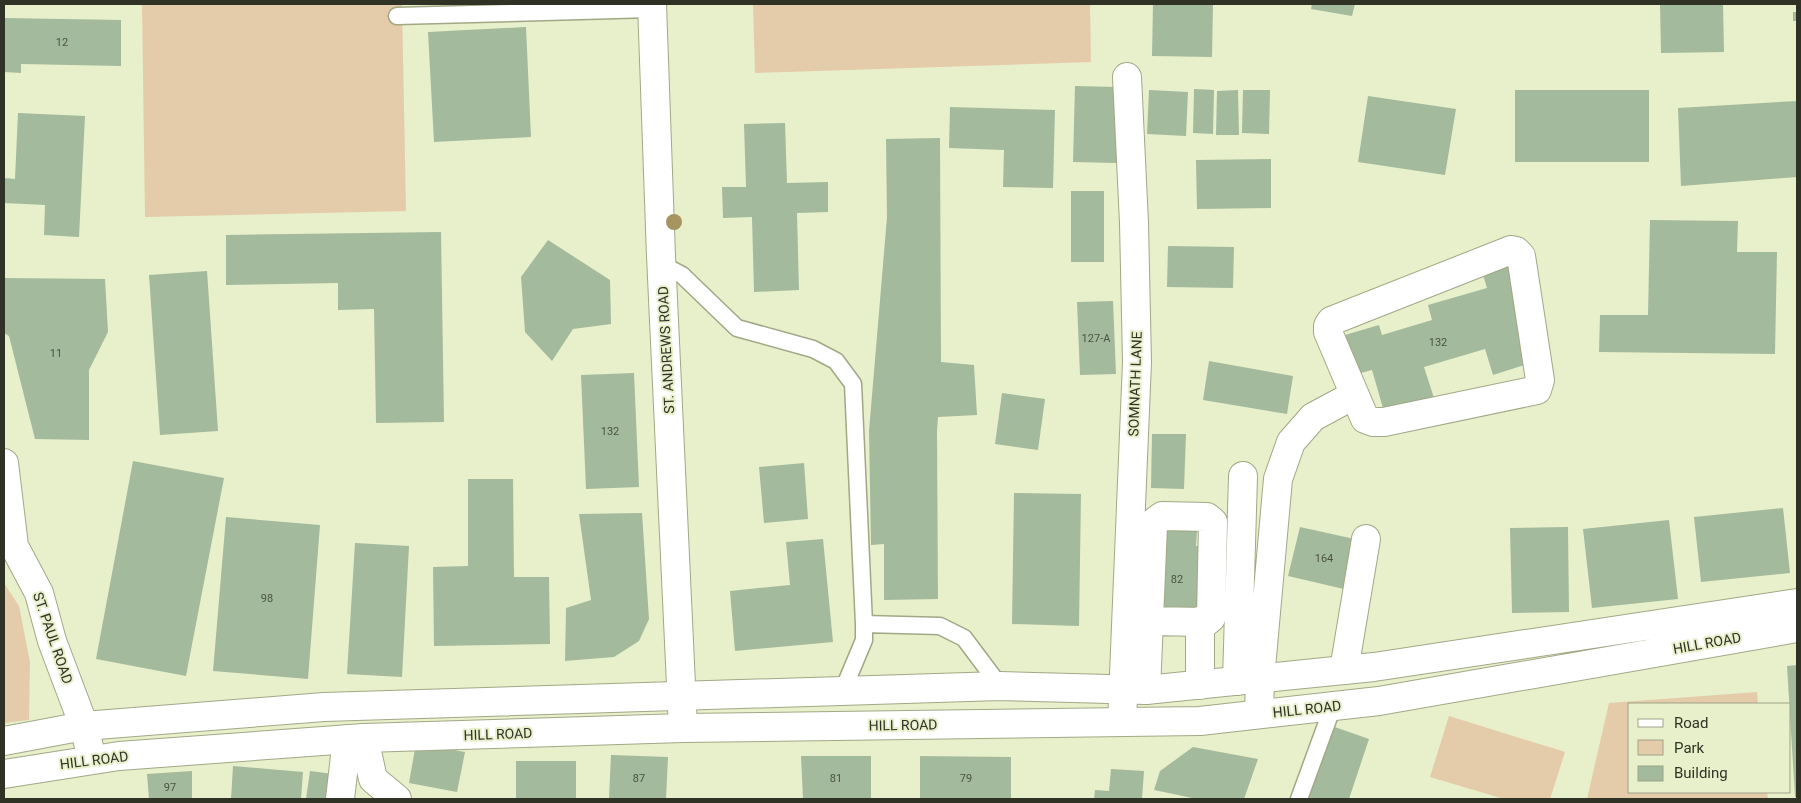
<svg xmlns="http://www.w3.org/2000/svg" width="1801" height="803" font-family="Roboto,sans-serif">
<rect width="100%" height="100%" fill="#e8efcb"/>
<path fill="#e4cba9" d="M 142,4 L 402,4 L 406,211 L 145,217 Z
M 753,4 L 1090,4 L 1091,62 L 755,73 Z
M 4,583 L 19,606 L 30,662 L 29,720 L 4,723 Z
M 1757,692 L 1758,704 L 1630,704 L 1630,792 L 1767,792 L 1768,799 L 1587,799 L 1609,703 Z
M 1449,716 L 1565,752 L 1550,799 L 1504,799 L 1430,777 Z"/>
<path fill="#a4ba9c" d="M 1153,4 L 1213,4 L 1212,57 L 1152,56 Z
M 1312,4 L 1355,4 L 1352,16 L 1311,9 Z
M 1660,4 L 1723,4 L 1724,52 L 1661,53 Z
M 1793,12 L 1797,12 L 1797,21 L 1793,21 Z
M 4,18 L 121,20 L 121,66 L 21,64 L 21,73 L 4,72 Z
M 526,27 L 531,137 L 434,142 L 428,32 Z
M 1075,86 L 1117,87 L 1116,163 L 1073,162 Z
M 1194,89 L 1214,90 L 1213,134 L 1193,133 Z
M 1149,90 L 1188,92 L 1186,136 L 1147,134 Z
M 1238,90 L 1239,135 L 1216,135 L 1217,91 Z
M 1243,90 L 1270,90 L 1269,134 L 1242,133 Z
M 1515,90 L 1649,90 L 1649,162 L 1515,162 Z
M 1368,96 L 1456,109 L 1445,175 L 1358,162 Z
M 1797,101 L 1797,177 L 1681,186 L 1678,108 Z
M 950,107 L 1055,110 L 1053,188 L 1003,187 L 1004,150 L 949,148 Z
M 18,113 L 85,116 L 79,237 L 44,235 L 45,205 L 4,203 L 4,178 L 15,179 Z
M 785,123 L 787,183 L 828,182 L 828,212 L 797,213 L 799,290 L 754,292 L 752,217 L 723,218 L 722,187 L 746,187 L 744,124 Z
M 940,138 L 941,362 L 974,365 L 977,415 L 938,417 L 937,431 L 938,599 L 884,600 L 884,544 L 871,545 L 869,431 L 887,217 L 886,139 Z
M 1271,159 L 1271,208 L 1197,209 L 1196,160 Z
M 1071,191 L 1104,191 L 1104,262 L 1071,262 Z
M 1650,220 L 1738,221 L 1737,252 L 1777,252 L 1775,354 L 1599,352 L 1600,315 L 1648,315 Z
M 441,232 L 444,422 L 376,423 L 374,309 L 338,310 L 338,283 L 226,285 L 226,235 Z
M 548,240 L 610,280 L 611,324 L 573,329 L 552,361 L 525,332 L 521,277 Z
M 1168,246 L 1234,247 L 1233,288 L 1167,287 Z
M 1513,255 L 1534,362 L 1493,375 L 1485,349 L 1424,367 L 1435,401 L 1385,415 L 1372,370 L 1357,374 L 1345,335 L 1379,325 L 1382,335 L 1432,320 L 1428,305 L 1487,288 L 1480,265 Z
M 207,271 L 218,431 L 160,435 L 149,275 Z
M 4,278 L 105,279 L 108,332 L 89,370 L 89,440 L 35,439 L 9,336 L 4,333 Z
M 1113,301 L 1116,374 L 1080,375 L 1077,302 Z
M 1209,361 L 1293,376 L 1287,414 L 1203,400 Z
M 634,373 L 639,487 L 586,489 L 581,375 Z
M 1002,393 L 1045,399 L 1038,450 L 995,444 Z
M 1152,434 L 1186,434 L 1184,489 L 1151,488 Z
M 133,461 L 224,478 L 186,676 L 96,659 Z
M 804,463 L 808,519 L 764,523 L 759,467 Z
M 468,479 L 513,479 L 514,577 L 549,577 L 550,644 L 434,646 L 433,567 L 468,566 Z
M 1014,493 L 1081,494 L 1079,626 L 1012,624 Z
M 1783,508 L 1790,573 L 1701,582 L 1694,517 Z
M 642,513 L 649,619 L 639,641 L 614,657 L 565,661 L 566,608 L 591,600 L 579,514 Z
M 226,517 L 320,525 L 308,679 L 213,671 Z
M 1669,520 L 1678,599 L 1592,608 L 1583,529 Z
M 1300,527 L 1359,540 L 1348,590 L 1288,576 Z
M 1568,527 L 1569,612 L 1512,613 L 1510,528 Z
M 1158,529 L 1197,530 L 1196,546 L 1207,546 L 1207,566 L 1198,566 L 1197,591 L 1203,592 L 1202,618 L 1154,616 Z
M 823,539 L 833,642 L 735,651 L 730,591 L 790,585 L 786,542 Z
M 355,543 L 409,546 L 402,677 L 347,674 Z
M 1797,665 L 1797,797 L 1795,797 L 1787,666 Z
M 1329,725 L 1369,739 L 1349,799 L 1303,799 Z
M 416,743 L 465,752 L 457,792 L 409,783 Z
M 1193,747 L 1258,759 L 1244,799 L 1197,799 L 1154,790 L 1160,771 Z
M 611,755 L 668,757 L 666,799 L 609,799 Z
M 801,756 L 871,756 L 871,799 L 803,799 Z
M 920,756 L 1011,757 L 1011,799 L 920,799 Z
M 516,761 L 576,761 L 576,799 L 516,799 Z
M 233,766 L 303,772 L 301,799 L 231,799 Z
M 1111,769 L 1144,771 L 1142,799 L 1094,799 L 1095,790 L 1109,791 Z
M 192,771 L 192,799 L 149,799 L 147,774 Z
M 310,771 L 341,775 L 338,799 L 306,799 Z"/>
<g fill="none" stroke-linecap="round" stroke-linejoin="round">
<g stroke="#a1a886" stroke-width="19">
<path id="service" d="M 397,16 L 652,9
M 661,264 L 682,275 L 737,328 L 813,349 L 836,361 L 853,384 L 864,624
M 843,690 L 864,640 L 864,624 L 940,626 L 964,638 L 1000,686
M 1299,799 L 1333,706"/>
</g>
<g stroke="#a1a886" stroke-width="30">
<path id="minor" d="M 652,4 L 661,256 L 683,728
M 1511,250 L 1516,251 L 1521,256 L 1540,380 L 1537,390 L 1384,422 L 1373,422 L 1365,419 L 1328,332 L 1328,326 L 1331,321 Z
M 1200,621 L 1200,685
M 1344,670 L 1366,539
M 1237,681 L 1243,476
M 1146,690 L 1153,526 L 1153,523 L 1162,516 L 1207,517 L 1213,522 L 1211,618 L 1206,622 L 1149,621
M 1259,714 L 1260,679 L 1278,479 L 1291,442 L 1313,417 L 1354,395
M 1122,722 L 1137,362 L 1134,223 L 1127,77
M 84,726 L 92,759
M 340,799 L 347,739"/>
</g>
<g stroke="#a1a886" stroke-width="30">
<path id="tertiary" d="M 4,463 L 14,546 L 39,593 L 52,641 L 84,726
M 364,738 L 373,779 L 397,799"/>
</g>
<g stroke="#a1a886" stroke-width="30">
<path id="secondary" d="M 4,741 L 84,726 L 324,707 L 1000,686 L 1146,690 L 1374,667 L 1797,603
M 4,774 L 119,756 L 364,738 L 683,728 L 1200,721 L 1379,701 L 1797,628"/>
</g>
<use href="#service" stroke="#fff" stroke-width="16"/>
<use href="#minor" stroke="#fff" stroke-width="28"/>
<use href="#tertiary" stroke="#fff" stroke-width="28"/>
<use href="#secondary" stroke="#fff" stroke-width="28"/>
</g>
<circle fill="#a69561" cx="674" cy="222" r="8"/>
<g text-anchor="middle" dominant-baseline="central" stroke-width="4" stroke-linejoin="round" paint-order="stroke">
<g font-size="11" fill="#4c5442">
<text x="62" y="42">12</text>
<text x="1096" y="338">127-A</text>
<text x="1438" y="342">132</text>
<text x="56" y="353">11</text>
<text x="610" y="431">132</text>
<text x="1324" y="558">164</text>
<text x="1177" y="579">82</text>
<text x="267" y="598">98</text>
<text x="639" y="778">87</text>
<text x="836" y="778">81</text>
<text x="966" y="778">79</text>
<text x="170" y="787">97</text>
</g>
<g font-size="14" fill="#2f3224" stroke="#e8efcb">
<text transform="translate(666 350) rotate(-93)">ST. ANDREWS ROAD</text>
<text transform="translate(1135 384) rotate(-88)">SOMNATH LANE</text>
<text transform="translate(53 638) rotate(71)">ST. PAUL ROAD</text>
<text transform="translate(1707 643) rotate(-10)">HILL ROAD</text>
<text transform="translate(1307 709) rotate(-6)">HILL ROAD</text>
<text transform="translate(903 725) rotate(-1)">HILL ROAD</text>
<text transform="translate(498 734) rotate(-2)">HILL ROAD</text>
<text transform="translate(94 760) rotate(-7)">HILL ROAD</text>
</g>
</g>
<rect width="1801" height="803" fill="none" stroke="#2f3224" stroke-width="10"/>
<rect x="1628" y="703" width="162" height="90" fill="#e8efcb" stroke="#9ea388"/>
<rect x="1638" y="719" width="25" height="8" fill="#ffffff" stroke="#9ea388"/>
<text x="1674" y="728" font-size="15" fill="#2f3224">Road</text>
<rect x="1638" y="740" width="25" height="15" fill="#e4cba9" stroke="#9ea388"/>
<text x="1674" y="753" font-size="15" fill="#2f3224">Park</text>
<rect x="1638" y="766" width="25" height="15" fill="#a4ba9c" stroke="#9ea388"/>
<text x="1674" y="778" font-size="15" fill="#2f3224">Building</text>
</svg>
